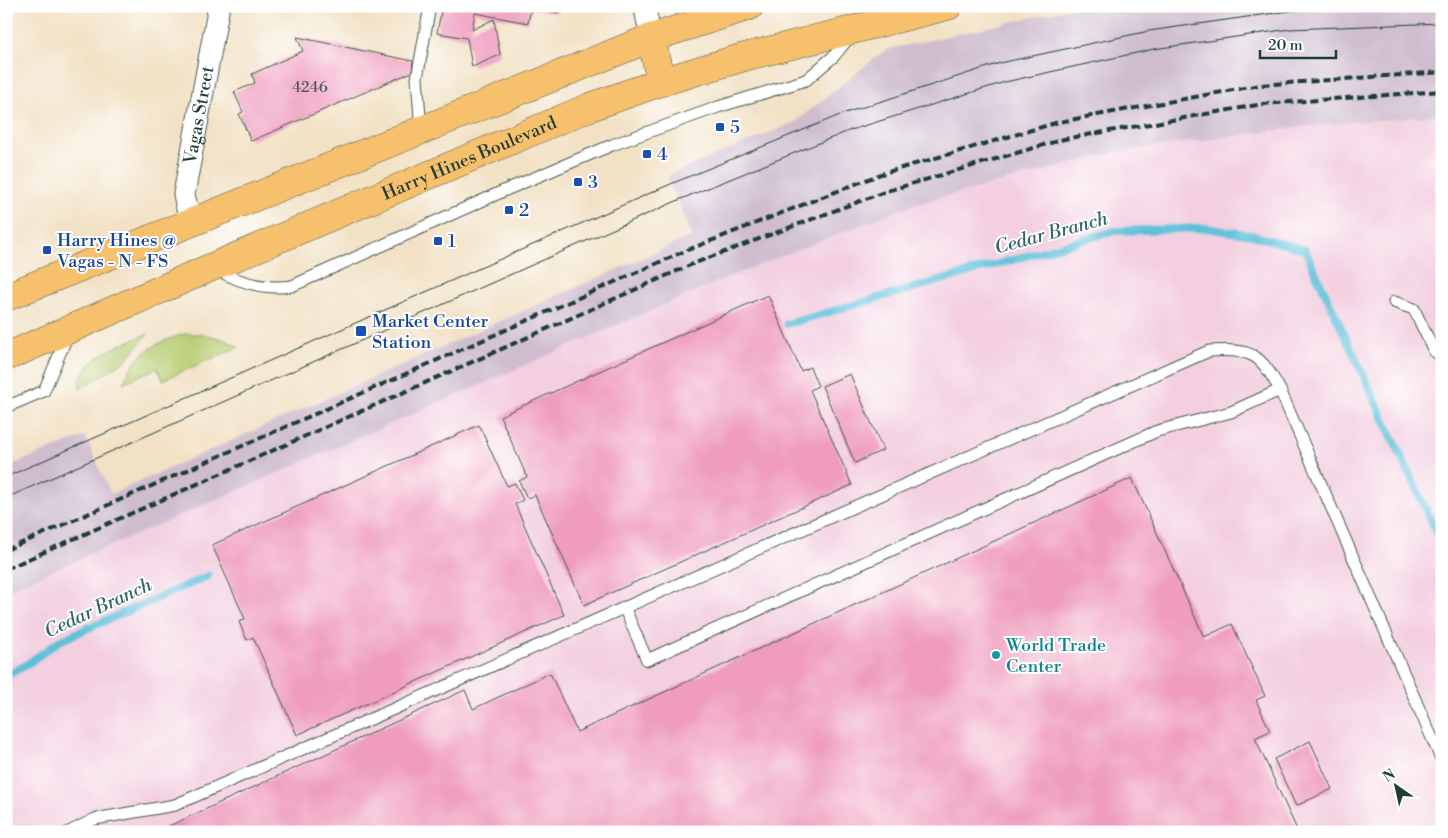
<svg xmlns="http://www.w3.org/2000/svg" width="1448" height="838" font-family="'Libre Bodoni',serif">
<rect width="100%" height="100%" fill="#fff"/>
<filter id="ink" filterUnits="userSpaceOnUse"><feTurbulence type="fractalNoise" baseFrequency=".02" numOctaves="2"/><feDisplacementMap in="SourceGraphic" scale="10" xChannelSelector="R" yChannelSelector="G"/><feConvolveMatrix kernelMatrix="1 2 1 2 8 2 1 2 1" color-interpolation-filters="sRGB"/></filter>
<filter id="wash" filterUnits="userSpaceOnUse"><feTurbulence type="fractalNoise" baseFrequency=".0096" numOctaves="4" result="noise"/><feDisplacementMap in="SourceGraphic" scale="20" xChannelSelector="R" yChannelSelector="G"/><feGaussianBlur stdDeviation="1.12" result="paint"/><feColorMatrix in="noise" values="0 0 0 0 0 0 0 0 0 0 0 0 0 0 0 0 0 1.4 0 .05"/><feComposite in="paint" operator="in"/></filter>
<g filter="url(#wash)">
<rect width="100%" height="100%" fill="#f2e1c4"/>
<path fill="#f3cfe0" d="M 1442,115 L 1442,832 L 6,832 L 6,591 L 719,281 L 912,205 L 1117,152 L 1307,126 Z"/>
<path fill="#cfbdcf" d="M 1082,6 L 1442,6 L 1442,115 L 1307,126 L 1117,152 L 912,205 L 719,281 L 6,591 L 6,467 L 85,436 L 111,494 L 692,236 L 667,176 L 795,122 L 885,50 Z"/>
<path fill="#b8ce73" stroke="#6c8654" d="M 148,334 L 125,361 L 80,389 C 76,360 125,342 148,334 Z
M 185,334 C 206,333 221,337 239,347 L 163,380 L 157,368 L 123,383 C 135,355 156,341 185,334 Z"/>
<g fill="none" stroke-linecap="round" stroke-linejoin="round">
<path stroke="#5bc0d9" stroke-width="8" d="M 787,324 L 1114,231 L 1206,228 L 1252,235 L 1305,250 L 1442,544
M 6,676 L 26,665 L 59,641 L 208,576"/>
</g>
<g id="blocks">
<path fill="#ef9cbe" d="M 442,6 L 560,6 L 558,13 L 531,9 L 528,23 L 475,13 L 472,30 L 494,19 L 500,55 L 472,67 L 467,38 L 437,33 Z
M 297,37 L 413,61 L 412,72 L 251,141 L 239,114 L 243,112 L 234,92 L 255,83 L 252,74 L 303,51 Z
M 768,295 L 801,371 L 810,367 L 818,386 L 810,390 L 852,485 L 584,605 L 535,495 L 527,498 L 519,481 L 527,477 L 500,416 Z
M 850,374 L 883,450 L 855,463 L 822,386 Z
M 479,425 L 507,486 L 515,483 L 523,500 L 515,504 L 564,615 L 297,735 L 253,637 L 247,640 L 239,622 L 245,619 L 212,545 Z
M 1132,478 L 1204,637 L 1232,624 L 1265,696 L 1256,700 L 1270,731 L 1255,738 L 1298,832 L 156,832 L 465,690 L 473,709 L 550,673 L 577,732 Z
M 1310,741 L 1332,789 L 1296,806 L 1274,759 Z"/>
</g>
</g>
<g filter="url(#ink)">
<use href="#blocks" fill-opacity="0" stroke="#3f564a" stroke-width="1"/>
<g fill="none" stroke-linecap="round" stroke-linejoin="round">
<g stroke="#3f564a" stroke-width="13">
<path id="lane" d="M 421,130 L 417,78 L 430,6
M 216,269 C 240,283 264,290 292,286 L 508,189 L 612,145 L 718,107 L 806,80 L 834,56 L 851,35
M 1394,302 L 1414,309 L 1434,351 L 1442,356
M 6,407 L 44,391 L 68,334
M 624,607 L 647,660 L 1157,431 L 1231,412 L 1280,390
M 69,832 L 95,819 L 175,805 L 1209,351 C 1252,349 1259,352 1280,390 L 1442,761"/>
</g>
<g stroke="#3f564a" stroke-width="23">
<g id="street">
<path d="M 647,6 L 646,14 L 651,38"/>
<path id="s1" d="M 190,223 L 184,194 L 219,6"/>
</g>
</g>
<g stroke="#3f564a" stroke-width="29">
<g id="primary">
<path d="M 651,38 L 661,82"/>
<path d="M 6,297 L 651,38 L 750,6"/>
<path id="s2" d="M 6,357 L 212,267 L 590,107 L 661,82 L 744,57 L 948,6"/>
</g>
</g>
<use href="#lane" stroke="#fff" stroke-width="11"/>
<use href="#street" stroke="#fff" stroke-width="21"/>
<use href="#primary" stroke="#f7c06c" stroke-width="28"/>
<path stroke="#1f3d34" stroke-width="1" d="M 6,477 L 673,183 L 845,113 L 1000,63 L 1149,31 L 1289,11 L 1380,6
M 6,498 L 681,199 L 851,130 L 1005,82 L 1154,49 L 1290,29 L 1442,23"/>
<path stroke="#1f3d34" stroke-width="4" stroke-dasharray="8 4" stroke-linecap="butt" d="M 6,550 L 685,251 L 881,174 L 1059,122 L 1260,85 L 1442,72
M 6,569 L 695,263 L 887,191 L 1064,139 L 1263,104 L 1442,91"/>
</g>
</g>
<g fill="#1a4fb4" stroke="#fff" stroke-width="2">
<rect x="715" y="122" width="10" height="10" rx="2.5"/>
<rect x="642" y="149" width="10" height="10" rx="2.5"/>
<rect x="573" y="177" width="10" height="10" rx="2.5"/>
<rect x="504" y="205" width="10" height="10" rx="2.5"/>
<rect x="433" y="236" width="10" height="10" rx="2.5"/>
<rect x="42" y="245" width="10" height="10" rx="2.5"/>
<rect x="355" y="325" width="12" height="12" rx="2.5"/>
</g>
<circle fill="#0f9aa8" stroke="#fff" stroke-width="2" cx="996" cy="655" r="5"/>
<g text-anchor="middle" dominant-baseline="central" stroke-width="4" stroke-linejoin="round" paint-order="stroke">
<g font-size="15" fill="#535556">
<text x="310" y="87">4246</text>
</g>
<g font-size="18" fill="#1f3d34" stroke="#fff">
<text stroke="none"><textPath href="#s1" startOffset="110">Vagas Street</textPath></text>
<text stroke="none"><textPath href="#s2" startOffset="504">Harry Hines Boulevard</textPath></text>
</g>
<g font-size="18" fill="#164399" stroke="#fff" text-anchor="start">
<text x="730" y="127">5</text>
<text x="657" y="154">4</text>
<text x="588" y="182">3</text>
<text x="519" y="210">2</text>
<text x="57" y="240">Harry Hines @<tspan x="57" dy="21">Vagas - N - FS</tspan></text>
<text x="448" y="241">1</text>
<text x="372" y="321">Market Center<tspan x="372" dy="21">Station</tspan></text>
</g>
<g font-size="18" fill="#0d838f" stroke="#fff" text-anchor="start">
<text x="1006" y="645">World Trade<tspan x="1006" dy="21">Center</tspan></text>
</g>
<g font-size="19" font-style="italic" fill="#316466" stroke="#fff">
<text transform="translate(1051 233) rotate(-15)">Cedar Branch</text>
<text transform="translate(98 608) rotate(-25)">Cedar Branch</text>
</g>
</g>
<rect width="1448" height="838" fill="none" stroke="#fff" stroke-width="25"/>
<g transform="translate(1396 786) rotate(326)" stroke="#ffffff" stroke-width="4" paint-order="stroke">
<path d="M0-4L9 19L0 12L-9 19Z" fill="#1f3d34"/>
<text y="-8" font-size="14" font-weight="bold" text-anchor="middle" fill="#1f3d34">N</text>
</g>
<path d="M1260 50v8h76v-8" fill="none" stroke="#1f3d34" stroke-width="2.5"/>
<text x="1268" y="50" font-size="15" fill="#1f3d34" stroke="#ffffff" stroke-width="4" paint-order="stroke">20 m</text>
</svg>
